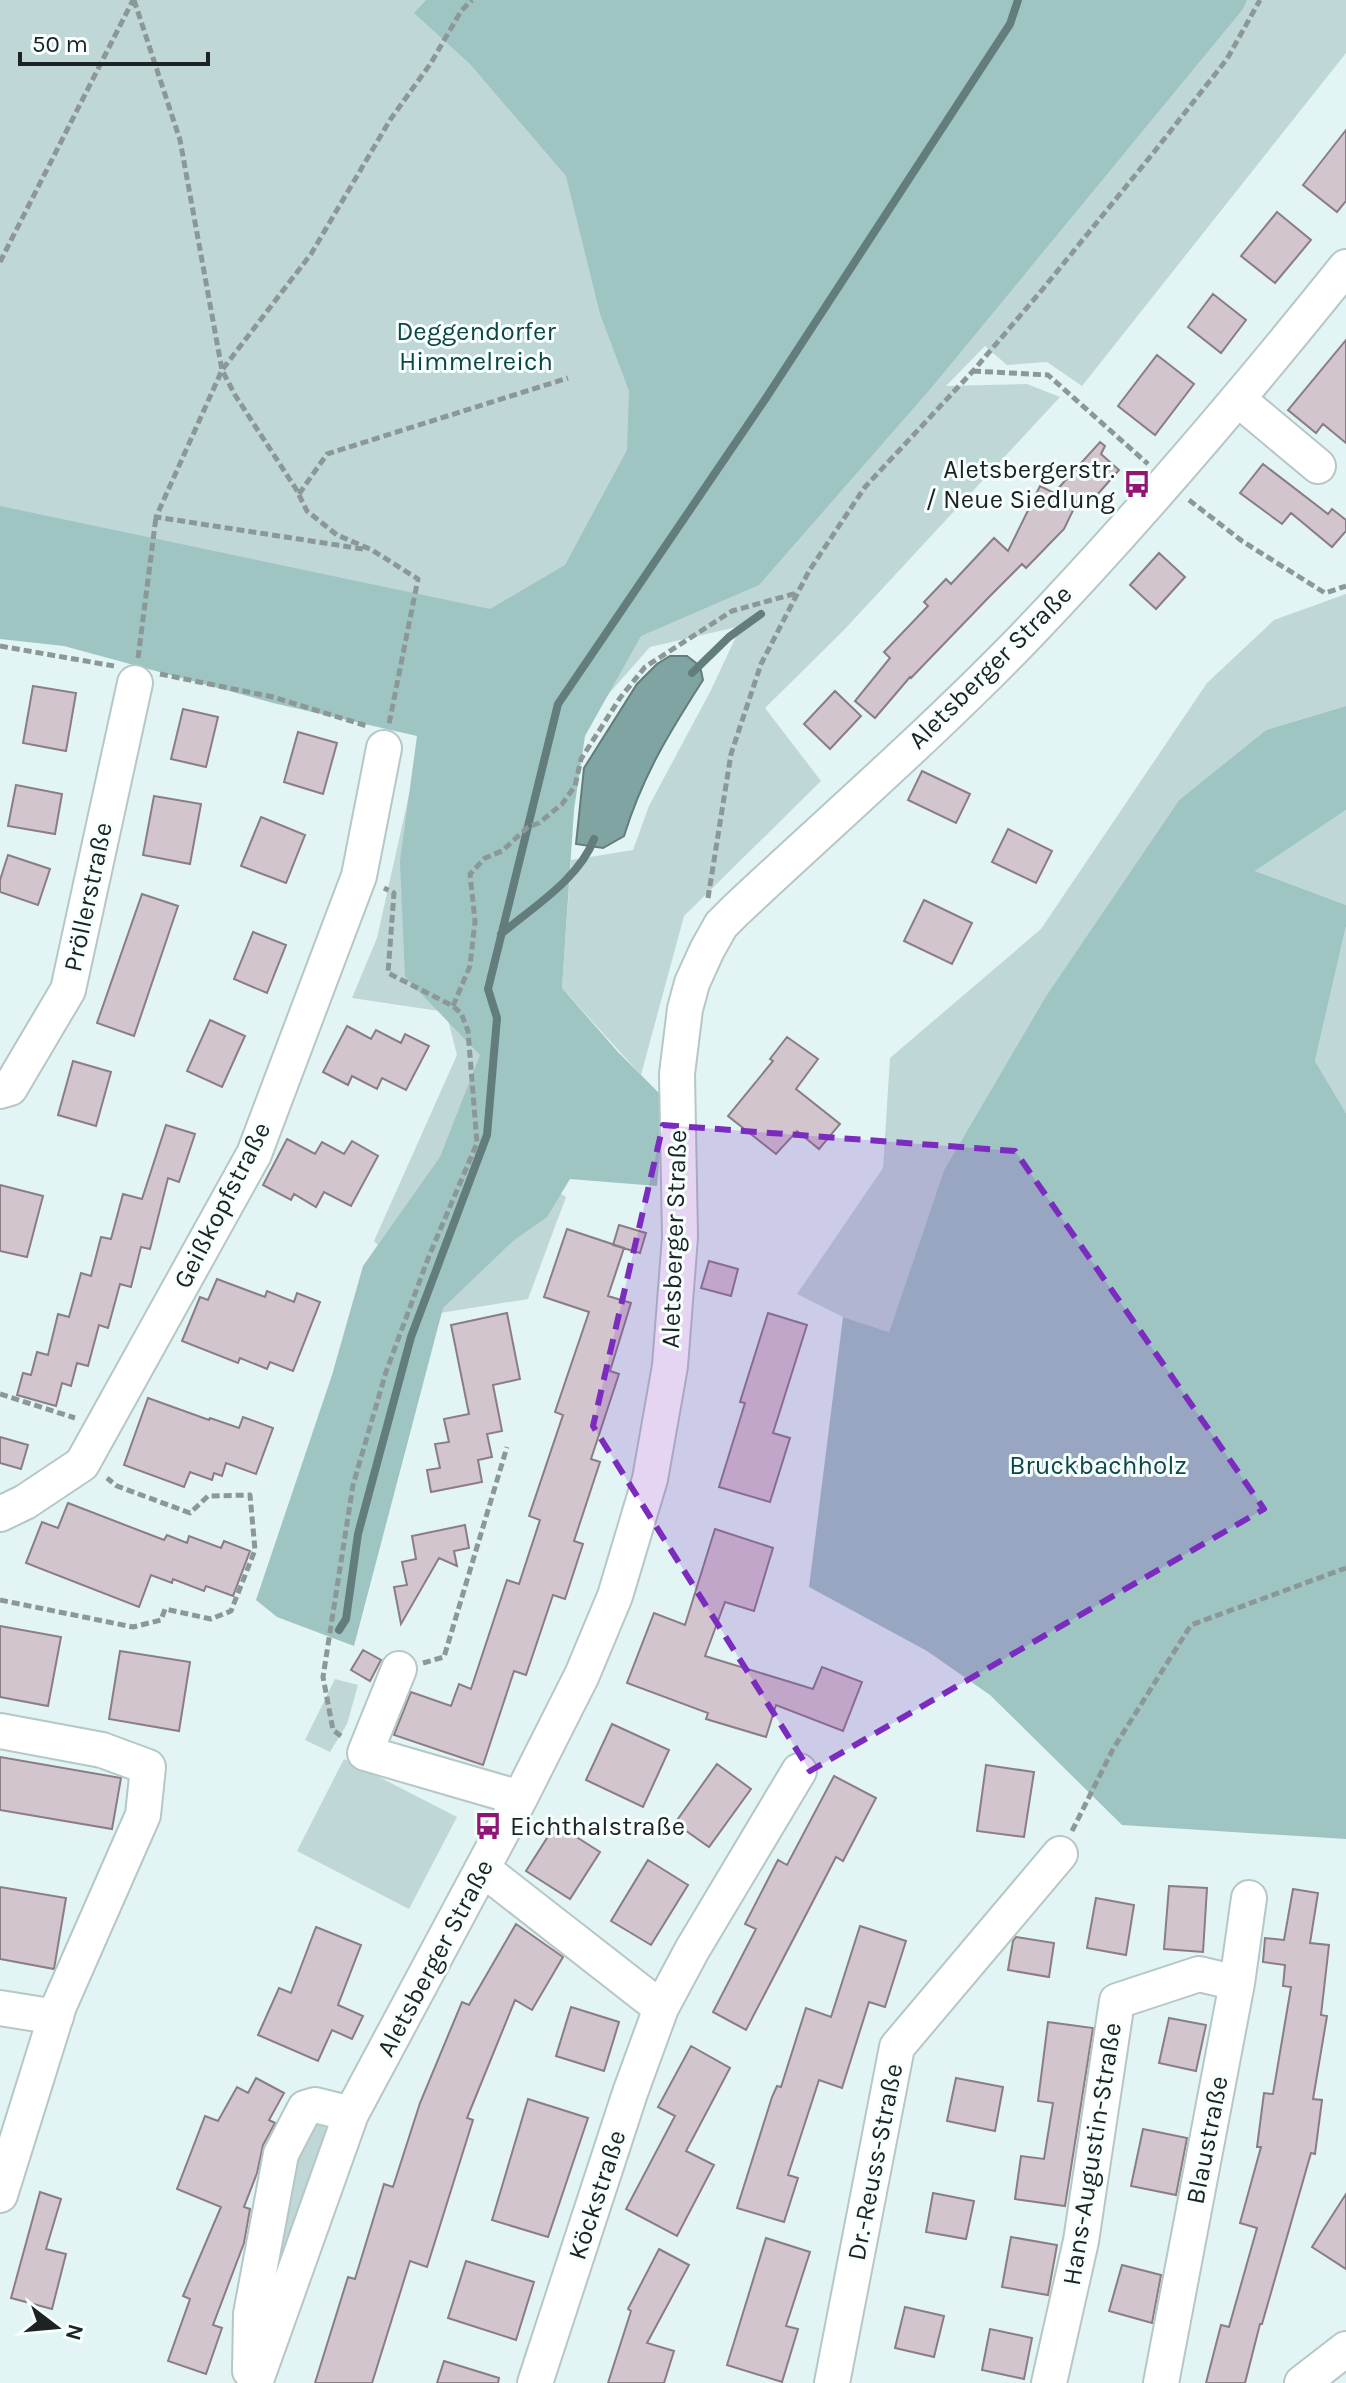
<svg xmlns="http://www.w3.org/2000/svg" width="1346" height="2383" font-family="Karla,sans-serif">
<rect width="100%" height="100%" fill="#e2f4f3"/>
<path fill="#bfd7d6" d="M 0,0 L 1346,0 L 1346,53 L 1082,386 L 1047,362 L 1007,365 L 985,346 L 946,386 L 1027,384 L 1060,397 L 843,631 L 765,708 L 821,781 L 684,916 L 641,1075 L 562,988 L 571,860 L 633,850 L 649,806 L 711,690 L 741,626 L 650,647 L 575,732 L 515,1165 L 566,1197 L 528,1299 L 440,1313 L 374,1241 L 457,1055 L 446,1012 L 352,998 L 377,938 L 432,692 L 0,604 Z
M 1346,594 L 1346,706 L 1266,730 L 1179,800 L 1046,996 L 944,1170 L 889,1332 L 843,1317 L 797,1294 L 883,1168 L 890,1058 L 1041,929 L 1207,683 L 1274,620 Z
M 1346,810 L 1346,905 L 1255,871 Z
M 1346,926 L 1346,1113 L 1315,1061 Z
M 335,1679 L 358,1685 L 347,1724 L 330,1752 L 305,1740 Z
M 344,1759 L 457,1817 L 409,1909 L 297,1851 Z
M 316,2123 L 325,2125 L 326,2133 L 279,2268 L 276,2270 L 287,2169 Z"/>
<path fill="#9fc5c3" d="M 426,0 L 1247,0 L 1243,9 L 932,387 L 759,585 L 641,636 L 585,736 L 574,810 L 562,988 L 618,1052 L 665,1099 L 657,1186 L 570,1179 L 547,1217 L 513,1241 L 443,1308 L 354,1646 L 277,1617 L 256,1600 L 332,1375 L 363,1266 L 440,1157 L 480,1055 L 405,977 L 400,861 L 417,736 L 273,703 L 64,646 L 0,639 L 0,506 L 490,609 L 565,565 L 627,450 L 629,391 L 600,314 L 566,176 L 470,64 L 414,13 Z
M 1346,706 L 1346,810 L 1255,871 L 1346,905 L 1346,926 L 1315,1061 L 1346,1113 L 1346,1839 L 1122,1825 L 990,1695 L 927,1651 L 809,1587 L 843,1317 L 889,1332 L 944,1170 L 1046,996 L 1179,800 L 1266,730 Z"/>
<path fill="#7fa4a2" stroke="#627d7c" stroke-width="2" d="M 670,656 L 687,656 L 700,666 L 703,680 C 669,733 643,775 624,836 L 603,848 L 576,844 L 584,768 L 637,684 L 657,664 Z"/>
<g fill="none" stroke-linecap="round" stroke-linejoin="round">
<path stroke="#627d7c" stroke-width="8" d="M 692,673 L 729,637 L 761,614
M 501,934 C 533,907 579,879 594,839
M 339,1630 L 346,1619 L 358,1534 L 411,1337 L 487,1135 L 497,1018 L 488,989 L 558,704 L 766,398 L 1010,24 L 1018,0"/>
</g>
<path fill="#d3c5cd" stroke="#8a7d85" stroke-width="2" d="M 1346,130 L 1346,201 L 1337,212 L 1303,185 Z
M 1277,212 L 1311,240 L 1275,283 L 1241,256 Z
M 1213,294 L 1246,320 L 1221,353 L 1188,327 Z
M 1346,340 L 1346,443 L 1323,424 L 1316,433 L 1288,410 Z
M 1157,355 L 1194,384 L 1155,435 L 1118,406 Z
M 1100,442 L 1105,446 L 1101,454 L 1119,470 L 1089,504 L 1080,496 L 1064,529 L 1026,568 L 1022,564 L 990,596 L 911,678 L 910,677 L 875,718 L 855,701 L 890,658 L 884,652 L 928,606 L 924,602 L 946,579 L 951,584 L 994,538 L 1008,551 L 1040,486 L 1054,493 Z
M 1263,464 L 1328,514 L 1332,509 L 1346,520 L 1346,531 L 1332,547 L 1291,513 L 1282,524 L 1240,493 Z
M 1159,553 L 1185,577 L 1156,609 L 1130,585 Z
M 33,686 L 76,693 L 66,751 L 23,743 Z
M 835,691 L 861,716 L 830,749 L 804,724 Z
M 183,709 L 218,717 L 206,767 L 171,759 Z
M 298,732 L 337,743 L 323,794 L 284,782 Z
M 922,771 L 970,794 L 956,823 L 908,800 Z
M 16,785 L 62,794 L 55,834 L 8,826 Z
M 154,796 L 201,804 L 190,864 L 143,855 Z
M 261,817 L 305,835 L 286,883 L 241,866 Z
M 1008,829 L 1052,851 L 1036,883 L 992,862 Z
M 8,855 L 50,869 L 38,905 L 0,892 L 0,880 Z
M 142,894 L 178,906 L 134,1036 L 97,1023 Z
M 924,900 L 972,923 L 952,964 L 904,941 Z
M 253,932 L 286,945 L 267,993 L 234,979 Z
M 210,1020 L 245,1036 L 222,1087 L 187,1071 Z
M 347,1026 L 371,1039 L 376,1030 L 401,1043 L 405,1034 L 429,1046 L 406,1090 L 382,1078 L 377,1089 L 352,1076 L 348,1085 L 323,1072 Z
M 787,1037 L 818,1059 L 796,1089 L 840,1124 L 819,1149 L 797,1131 L 776,1154 L 728,1116 L 773,1061 L 770,1059 Z
M 73,1061 L 111,1072 L 96,1126 L 58,1115 Z
M 166,1125 L 195,1134 L 179,1182 L 168,1178 L 150,1249 L 141,1247 L 131,1287 L 120,1284 L 108,1328 L 99,1325 L 88,1366 L 77,1363 L 71,1386 L 62,1383 L 56,1406 L 17,1395 L 23,1373 L 31,1375 L 37,1352 L 48,1355 L 58,1314 L 69,1317 L 81,1273 L 91,1276 L 101,1237 L 111,1239 L 123,1194 L 142,1199 Z
M 287,1139 L 315,1154 L 322,1142 L 344,1154 L 352,1141 L 378,1156 L 351,1206 L 324,1192 L 316,1207 L 294,1194 L 291,1200 L 263,1185 Z
M 0,1185 L 43,1196 L 27,1257 L 0,1251 Z
M 619,1225 L 646,1233 L 640,1253 L 613,1245 Z
M 567,1229 L 624,1248 L 608,1296 L 631,1303 L 610,1371 L 619,1374 L 591,1459 L 600,1462 L 574,1541 L 583,1544 L 565,1599 L 553,1595 L 526,1675 L 514,1671 L 483,1765 L 394,1735 L 411,1692 L 451,1706 L 459,1684 L 471,1689 L 507,1580 L 519,1584 L 540,1520 L 529,1516 L 563,1415 L 555,1412 L 589,1312 L 544,1297 Z
M 709,1261 L 738,1269 L 731,1296 L 701,1288 Z
M 217,1279 L 265,1297 L 267,1291 L 294,1302 L 297,1293 L 320,1302 L 293,1371 L 270,1362 L 267,1369 L 240,1358 L 238,1363 L 182,1341 L 200,1297 L 208,1300 Z
M 507,1313 L 520,1379 L 493,1385 L 502,1431 L 487,1434 L 492,1457 L 478,1460 L 482,1482 L 431,1492 L 427,1470 L 440,1468 L 435,1444 L 449,1442 L 444,1419 L 469,1414 L 451,1325 Z
M 768,1313 L 807,1325 L 773,1433 L 790,1438 L 770,1502 L 719,1487 L 745,1403 L 740,1402 Z
M 148,1398 L 209,1420 L 210,1418 L 239,1428 L 243,1417 L 273,1428 L 256,1474 L 226,1463 L 222,1476 L 214,1473 L 212,1480 L 190,1472 L 184,1487 L 124,1465 Z
M 0,1437 L 28,1445 L 21,1469 L 0,1463 Z
M 68,1503 L 164,1540 L 167,1535 L 187,1543 L 189,1536 L 221,1548 L 224,1541 L 250,1551 L 233,1596 L 206,1586 L 204,1591 L 173,1579 L 172,1583 L 151,1575 L 139,1607 L 26,1563 L 42,1522 L 58,1528 Z
M 465,1525 L 469,1548 L 454,1551 L 457,1566 L 439,1558 L 401,1624 L 394,1587 L 407,1585 L 402,1562 L 416,1559 L 412,1536 Z
M 715,1529 L 773,1548 L 754,1611 L 725,1602 L 705,1656 L 813,1689 L 822,1667 L 862,1682 L 843,1731 L 776,1705 L 766,1737 L 706,1719 L 708,1713 L 627,1683 L 654,1613 L 685,1625 Z
M 0,1626 L 61,1637 L 48,1706 L 0,1697 Z
M 363,1650 L 381,1660 L 370,1681 L 351,1670 Z
M 120,1651 L 190,1662 L 179,1731 L 109,1719 Z
M 612,1724 L 669,1750 L 643,1807 L 586,1780 Z
M 0,1757 L 121,1778 L 112,1829 L 0,1810 Z
M 717,1764 L 751,1789 L 709,1847 L 675,1823 Z
M 986,1765 L 1034,1772 L 1024,1837 L 977,1831 Z
M 834,1776 L 876,1798 L 843,1861 L 836,1857 L 746,2030 L 713,2012 L 756,1929 L 745,1924 L 778,1860 L 787,1865 Z
M 556,1824 L 600,1852 L 570,1899 L 526,1871 Z
M 648,1860 L 688,1885 L 651,1945 L 611,1921 Z
M 1169,1886 L 1207,1888 L 1203,1952 L 1164,1949 Z
M 0,1887 L 66,1898 L 54,1969 L 0,1959 Z
M 1293,1889 L 1318,1893 L 1310,1943 L 1329,1945 L 1321,2015 L 1327,2016 L 1313,2099 L 1322,2100 L 1315,2154 L 1311,2153 L 1262,2324 L 1260,2324 L 1245,2383 L 1206,2383 L 1221,2325 L 1229,2327 L 1257,2228 L 1240,2223 L 1261,2147 L 1257,2147 L 1264,2093 L 1273,2094 L 1291,1987 L 1283,1986 L 1285,1965 L 1263,1962 L 1265,1938 L 1284,1940 Z
M 1096,1898 L 1134,1905 L 1126,1955 L 1087,1948 Z
M 516,1924 L 563,1957 L 532,2010 L 515,2000 L 467,2118 L 473,2120 L 427,2267 L 410,2261 L 372,2383 L 315,2383 L 348,2277 L 355,2279 L 384,2184 L 393,2187 L 420,2103 L 462,2002 L 469,2005 Z
M 860,1926 L 906,1941 L 885,2007 L 869,2002 L 842,2088 L 819,2080 L 788,2175 L 798,2178 L 784,2222 L 737,2208 L 772,2097 L 777,2086 L 781,2087 L 806,2008 L 831,2017 Z
M 316,1927 L 361,1945 L 338,2005 L 363,2016 L 352,2039 L 332,2030 L 318,2061 L 258,2035 L 279,1988 L 291,1993 Z
M 1016,1937 L 1054,1943 L 1049,1977 L 1008,1970 L 1013,1941 Z
M 571,2007 L 619,2022 L 604,2071 L 556,2056 Z
M 1169,2018 L 1206,2025 L 1196,2071 L 1159,2063 Z
M 1048,2022 L 1093,2028 L 1065,2206 L 1015,2199 L 1021,2156 L 1044,2159 L 1053,2103 L 1038,2101 Z
M 691,2046 L 730,2068 L 686,2151 L 714,2165 L 677,2236 L 626,2209 L 675,2116 L 658,2107 Z
M 256,2078 L 284,2093 L 269,2120 L 275,2123 L 263,2145 L 257,2173 L 244,2207 L 250,2209 L 244,2243 L 213,2325 L 222,2328 L 206,2374 L 168,2361 L 190,2299 L 183,2296 L 221,2207 L 177,2189 L 205,2116 L 218,2121 L 237,2087 L 248,2093 Z
M 956,2078 L 1003,2087 L 995,2131 L 947,2121 Z
M 528,2099 L 588,2118 L 548,2237 L 492,2220 Z
M 1143,2129 L 1187,2138 L 1176,2195 L 1131,2186 Z
M 40,2192 L 61,2199 L 46,2249 L 66,2254 L 52,2309 L 11,2298 Z
M 933,2193 L 974,2201 L 966,2239 L 926,2232 Z
M 1346,2194 L 1346,2269 L 1312,2247 Z
M 1011,2237 L 1057,2245 L 1048,2295 L 1002,2287 Z
M 766,2238 L 810,2252 L 786,2326 L 798,2329 L 782,2382 L 727,2365 Z
M 659,2249 L 689,2265 L 647,2343 L 674,2351 L 664,2383 L 608,2383 L 631,2311 L 628,2309 Z
M 466,2261 L 534,2282 L 516,2340 L 448,2318 Z
M 1122,2265 L 1161,2275 L 1152,2323 L 1109,2311 Z
M 905,2307 L 944,2316 L 934,2357 L 895,2348 Z
M 990,2329 L 1032,2338 L 1024,2379 L 982,2370 Z
M 444,2361 L 499,2378 L 498,2383 L 437,2383 Z"/>
<g fill="none" stroke-linecap="round" stroke-linejoin="round">
<g stroke="#b5c7c6" stroke-width="38">
<path id="minor" d="M 1239,400 L 1318,466
M 0,1091 L 10,1088 L 68,990 L 135,683
M 0,1514 L 25,1502 L 82,1464 L 254,1154 L 359,876 L 384,748
M 399,1669 L 365,1753 L 520,1798
M 0,1731 L 102,1750 L 148,1767 L 143,1815 L 59,2006 L 0,2195
M 483,1869 L 661,2008
M 0,2008 L 56,2017
M 250,2371 L 251,2314 L 281,2154 L 305,2108 L 315,2105 L 351,2114
M 255,2383 L 351,2114 L 520,1798 L 582,1675 L 615,1596 L 650,1479 L 670,1366 L 680,1237 L 677,1074 L 685,1009 L 692,983 L 707,950 L 721,925 L 735,911 C 832,820 933,732 1025,637 C 1138,519 1244,394 1346,267
M 535,2383 L 630,2093 L 661,2008 L 692,1950 L 799,1771
M 832,2383 L 897,2047 L 1060,1854
M 1049,2383 L 1081,2241 L 1117,2001 L 1199,1974 L 1237,1983
M 1161,2383 L 1237,1983 L 1249,1898
M 1302,2383 L 1346,2349"/>
</g>
<path stroke="#8c9898" stroke-width="5" stroke-dasharray="8 4" stroke-linecap="butt" d="M 134,0 L 180,140 L 222,370 L 235,395 L 296,489 L 307,511 L 337,535 L 372,550 L 418,579 L 389,724
M 0,262 L 133,0
M 973,371 L 1048,375 L 1148,464
M 299,494 L 327,454 L 568,378
M 1189,500 L 1242,541 L 1325,593 L 1346,586
M 363,549 L 156,517 L 222,370 L 311,254 L 390,120 L 431,63 L 461,11 L 472,0
M 0,646 L 114,666
M 138,658 L 156,517
M 160,674 L 273,697 L 367,726
M 708,898 L 731,754 L 761,664 L 809,571 L 865,487 L 973,371 L 1042,290 L 1154,152 L 1227,59 L 1260,0
M 453,1006 L 470,966 L 475,921 L 470,874 L 485,858 L 502,851 L 528,827 L 539,823 L 562,804 L 575,786 L 581,759 L 620,698 L 645,667 L 732,611 L 797,593
M 0,1394 L 75,1418
M 0,1600 L 133,1627 L 161,1620 L 165,1609 L 211,1619 L 231,1611 L 255,1550 L 250,1495 L 208,1496 L 190,1513 L 117,1486 L 107,1478
M 423,1663 L 444,1657 L 507,1447
M 341,1736 L 333,1730 L 323,1677 L 353,1485 L 386,1372 L 429,1256 L 477,1143 L 468,1031 L 461,1013 L 453,1006 L 388,973 L 394,893 L 384,888
M 1072,1831 L 1113,1749 L 1191,1625 L 1346,1568"/>
<use href="#minor" stroke="#fff" stroke-width="34"/>
</g>
<path fill="#7b2cbf" fill-opacity="0.2" stroke="#7b2cbf" stroke-width="6" stroke-dasharray="16 10" stroke-linejoin="round" d="M 663,1125 L 1015,1151 L 1264,1509 L 810,1771 L 593,1426 Z"/>
<defs>
<g id="bus-bare" transform="scale(2.16)"><path d="M-5-6H5V4H4V6H2V4H-2V6H-4V4H-5ZM-3.5-4V0h7V-4ZM-3.5 1.2v1.5H-2V1.2ZM2 1.2v1.5H3.5V1.2Z" fill="#911673" stroke="#f7fefe" stroke-width="2.5" paint-order="stroke"/></g>
</defs>
<g fill-rule="evenodd">
<use href="#bus-bare" x="1137" y="484"/>
<use href="#bus-bare" x="488" y="1826"/>
</g>
<g text-anchor="middle" dominant-baseline="central" stroke-width="6" stroke-linejoin="round" paint-order="stroke">
<g font-size="26" fill="#0c4746" stroke="#f7fefe">
<text x="476" y="331">Deggendorfer<tspan x="476" dy="30">Himmelreich</tspan></text>
<text x="1098" y="1465">Bruckbachholz</text>
</g>
<g font-size="26" fill="#1d2323" stroke="#f7fefe" text-anchor="end">
<text x="1115" y="469">Aletsbergerstr.<tspan x="1115" dy="30">/ Neue Siedlung</tspan></text>
<text x="510" y="1826" text-anchor="start">Eichthalstraße</text>
</g>
<g font-size="26" fill="#1d2323" stroke="#f7fefe">
<text transform="translate(990 667) rotate(-45)">Aletsberger Straße</text>
<text transform="translate(88 897) rotate(-78)">Pröllerstraße</text>
<text transform="translate(222 1205) rotate(-63)">Geißkopfstraße</text>
<text transform="translate(674 1239) rotate(-88)">Aletsberger Straße</text>
<text transform="translate(435 1958) rotate(-62)">Aletsberger Straße</text>
<text transform="translate(1207 2140) rotate(-79)">Blaustraße</text>
<text transform="translate(1092 2154) rotate(-81)">Hans-Augustin-Straße</text>
<text transform="translate(875 2162) rotate(-79)">Dr.-Reuss-Straße</text>
<text transform="translate(597 2195) rotate(-72)">Köckstraße</text>
</g>
</g>
<g transform="translate(56 2327) rotate(106)" stroke="#f7fefe" stroke-width="6" paint-order="stroke">
<path d="M0-6L14 30L0 20L-14 30Z" fill="#1d2323"/>
<text y="-12" font-size="22" font-weight="bold" text-anchor="middle" fill="#1d2323">N</text>
</g>
<path d="M20 52v12h188v-12" fill="none" stroke="#1d2323" stroke-width="4"/>
<text x="32" y="52" font-size="24" fill="#1d2323" stroke="#f7fefe" stroke-width="6" paint-order="stroke">50 m</text>
</svg>
